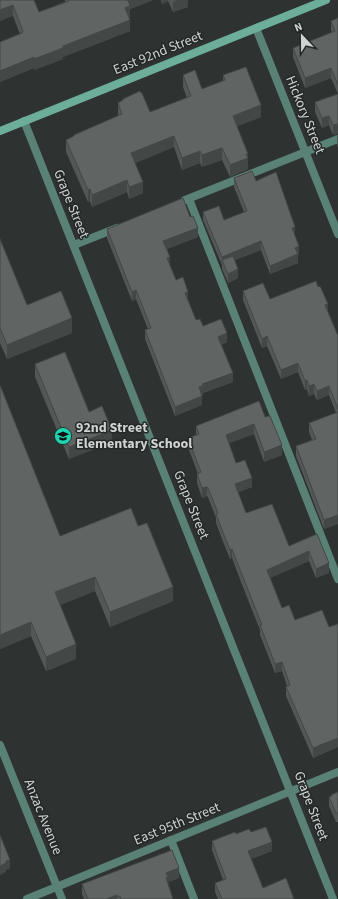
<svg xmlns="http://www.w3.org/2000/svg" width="338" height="899" font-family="'Source Sans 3',sans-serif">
<rect width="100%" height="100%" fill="#2e3331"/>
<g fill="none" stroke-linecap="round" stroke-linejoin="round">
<path stroke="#5a8175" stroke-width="8" d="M 189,199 L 338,579
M 185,200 L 338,139
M 74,245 L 117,228
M 171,840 L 194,899"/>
<path stroke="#5a8175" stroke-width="8" d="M 256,28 L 338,234
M 24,121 L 333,899
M 0,745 L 62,899
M 27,899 L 338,772"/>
<path stroke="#6dae9b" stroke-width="8" d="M 0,131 L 326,0"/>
</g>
<path fill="#535755" d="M 0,0 L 39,12 L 65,2 L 65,0 L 153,0 L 130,9 L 130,17 L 128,17 L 130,31 L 63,57 L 63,59 L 34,70 L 34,68 L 0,82 L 0,42 L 20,34 L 13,16 Z
M 161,0 L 188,0 L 188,7 L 173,12 L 168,1 L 162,4 Z
M 338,18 L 338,134 L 333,135 L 329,125 L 322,128 L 315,112 L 315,102 L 338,94 L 331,78 L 305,88 L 293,57 L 293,48 L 332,33 L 331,30 L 331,21 Z
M 183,75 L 202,89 L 223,81 L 223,75 L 261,117 L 237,126 L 248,165 L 248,169 L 230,177 L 222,160 L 202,167 L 200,163 L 182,170 L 174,147 L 135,163 L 143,193 L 129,199 L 127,192 L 92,207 L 90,201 L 88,202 L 66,152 L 66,140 L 74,137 L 74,135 L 118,116 L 118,103 L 123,101 L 123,99 L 150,112 L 187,98 L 183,87 Z
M 338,135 L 338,148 L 337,145 L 337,136 Z
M 234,178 L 256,181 L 295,236 L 299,255 L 298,255 L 298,263 L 270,274 L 261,250 L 235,260 L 238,278 L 228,283 L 222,269 L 222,265 L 203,220 L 203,212 L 224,220 L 244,212 L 234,187 Z
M 107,229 L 198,237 L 167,249 L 170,266 L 176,280 L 188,300 L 196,320 L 203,326 L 227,342 L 221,345 L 233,382 L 203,393 L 203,395 L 202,395 L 202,405 L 175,416 L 145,339 L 145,330 L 148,329 L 136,299 L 132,301 L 107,238 Z
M 0,239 L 27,305 L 72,333 L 7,359 L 0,343 Z
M 243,291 L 270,299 L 328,311 L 338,336 L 338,524 L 324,529 L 296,456 L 296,446 L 312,440 L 309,432 L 309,423 L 336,413 L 329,395 L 317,400 L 314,394 L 309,396 L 307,389 L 305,390 L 298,372 L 281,379 L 267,346 L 262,348 L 243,300 Z
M 35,364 L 89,412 L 112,442 L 69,459 L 35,377 Z
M 0,385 L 60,536 L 138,526 L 173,601 L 110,627 L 95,591 L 60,605 L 76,659 L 46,671 L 31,636 L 0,649 Z
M 265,417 L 282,455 L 264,462 L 254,434 L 229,443 L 236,463 L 252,487 L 238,492 L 246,513 L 289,546 L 317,534 L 329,573 L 316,578 L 309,561 L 270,578 L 282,608 L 295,620 L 329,627 L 338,624 L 338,747 L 313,758 L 286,696 L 286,687 L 287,686 L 282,671 L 275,673 L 260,635 L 260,630 L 241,582 L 232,558 L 230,559 L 224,544 L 216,523 L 216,518 L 208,497 L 207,496 L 202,498 L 197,483 L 197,474 L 198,474 L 188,447 L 188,438 L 196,435 L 196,426 Z
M 338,792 L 338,822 L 336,822 L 329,806 L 329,797 L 331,797 L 331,795 Z
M 251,832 L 272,851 L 251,859 L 263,888 L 294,899 L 218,899 L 215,892 L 215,883 L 223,880 L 212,850 L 212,841 L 236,834 Z
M 179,878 L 168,882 L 173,899 L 84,899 L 82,894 L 82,884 Z"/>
<path fill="#434745" d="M 127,0 L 153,0 L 130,9 L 130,17 L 125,18 L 125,8 Z
M 162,0 L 168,0 L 168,1 L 162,4 Z
M 177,0 L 188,0 L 188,7 L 173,12 L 173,2 Z
M 13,5 L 13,16 L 0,21 L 0,10 Z
M 130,20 L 130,31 L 63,57 L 63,59 L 34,70 L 34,59 L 63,46 Z
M 34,57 L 34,68 L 0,82 L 0,71 Z
M 331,68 L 331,78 L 305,88 L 305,78 Z
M 261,105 L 261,117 L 233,128 L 233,116 Z
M 329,116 L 329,125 L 322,128 L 322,118 Z
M 338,124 L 338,134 L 333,135 L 333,125 Z
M 174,136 L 174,147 L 131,165 L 131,153 Z
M 222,148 L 222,160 L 202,167 L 202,155 Z
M 200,151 L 200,163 L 182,170 L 182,158 Z
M 246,154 L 248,154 L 248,169 L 230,177 L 230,165 Z
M 127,180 L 127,192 L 92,207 L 92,195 Z
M 143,182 L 143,193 L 129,199 L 129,187 Z
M 90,189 L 90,201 L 88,202 L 88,190 Z
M 295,227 L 295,236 L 292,237 L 292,228 Z
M 198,228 L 198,237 L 163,250 L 163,241 Z
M 261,241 L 261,250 L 224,264 L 222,260 L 222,265 L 222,257 Z
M 299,246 L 299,255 L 298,255 L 298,263 L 270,274 L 270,266 L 295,248 Z
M 170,257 L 170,266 L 167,258 Z
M 238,269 L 238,278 L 228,283 L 228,274 Z
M 136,290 L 136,299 L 132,301 L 132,292 Z
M 188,292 L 188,301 L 185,293 Z
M 328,304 L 328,313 L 325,305 Z
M 72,318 L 72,333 L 7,359 L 7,345 Z
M 227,333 L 227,342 L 218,346 L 218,337 Z
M 267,336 L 267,346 L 262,348 L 262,339 Z
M 298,363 L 298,372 L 281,379 L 281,370 Z
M 233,373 L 233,382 L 203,393 L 203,395 L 199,396 L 199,387 L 202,384 Z
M 307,380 L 307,389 L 305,390 L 305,381 Z
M 314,384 L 314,394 L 309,396 L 309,386 Z
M 329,386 L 329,395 L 317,400 L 317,391 Z
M 202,396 L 202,405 L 175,416 L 175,407 Z
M 254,424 L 254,434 L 226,444 L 226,435 Z
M 112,430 L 112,442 L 69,459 L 69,447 Z
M 282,445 L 282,455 L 264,462 L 264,452 Z
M 252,478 L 252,487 L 235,494 L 235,484 Z
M 207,487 L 207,496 L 202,498 L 202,488 Z
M 338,515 L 338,524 L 324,529 L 324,520 Z
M 232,549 L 232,558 L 230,559 L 230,550 Z
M 309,551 L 309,561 L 267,579 L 267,570 Z
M 329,563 L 329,573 L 316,578 L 316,569 Z
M 95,577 L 95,591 L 55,607 L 55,592 Z
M 173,587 L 173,601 L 110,627 L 110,612 Z
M 31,622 L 31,636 L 0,649 L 0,635 Z
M 76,644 L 76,659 L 46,671 L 46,657 Z
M 282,662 L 282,671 L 275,673 L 275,664 Z
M 338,738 L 338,747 L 313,758 L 313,748 Z
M 272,842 L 272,851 L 248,860 L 248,851 Z
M 10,860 L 10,869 L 6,870 L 6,872 L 0,875 L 0,866 L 6,861 Z
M 179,868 L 179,878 L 168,882 L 168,887 L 166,878 L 166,873 Z
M 117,895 L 117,899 L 106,899 Z"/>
<path fill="#606563" stroke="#434745" d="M 0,0 L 34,0 L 39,12 L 69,1 L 69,0 L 128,0 L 130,6 L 125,8 L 130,20 L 63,46 L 63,48 L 34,59 L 34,57 L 0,71 L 0,42 L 22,33 L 23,31 L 13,5 L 0,10 Z
M 338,18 L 338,85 L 331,68 L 305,78 L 293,48 L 335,31 L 331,21 Z
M 246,67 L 261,105 L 233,116 L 248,154 L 246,154 L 248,158 L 230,165 L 222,148 L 202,155 L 200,151 L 182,158 L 174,136 L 131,153 L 143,182 L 129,187 L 127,180 L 92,195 L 90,189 L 88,190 L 66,140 L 74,136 L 74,135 L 122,114 L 118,103 L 123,100 L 123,99 L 140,91 L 141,93 L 142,93 L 150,112 L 191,96 L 183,75 L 195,70 L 202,89 L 225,80 L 223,75 Z
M 338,94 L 338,124 L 333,125 L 329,116 L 322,118 L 315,102 Z
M 252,171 L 256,181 L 276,172 L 295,227 L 292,228 L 299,246 L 295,248 L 298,254 L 270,266 L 261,241 L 222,257 L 203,212 L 219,206 L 224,220 L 247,211 L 234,178 Z
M 183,198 L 190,217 L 193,216 L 198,228 L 163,241 L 170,257 L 167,258 L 176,280 L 183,277 L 188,292 L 185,293 L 196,320 L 200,319 L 203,326 L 221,319 L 227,333 L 218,337 L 233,373 L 202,384 L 203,386 L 199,387 L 202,396 L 175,407 L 145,330 L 151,328 L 136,290 L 132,292 L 107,229 Z
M 0,239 L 27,305 L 61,291 L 72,318 L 7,345 L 0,328 Z
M 233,256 L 238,269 L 228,274 L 222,260 Z
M 316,281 L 318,287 L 320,286 L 328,304 L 325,305 L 338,336 L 338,409 L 329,386 L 317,391 L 314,384 L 309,386 L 307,380 L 305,381 L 298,363 L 281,370 L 267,336 L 262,339 L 243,291 L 263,283 L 270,299 Z
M 65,352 L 89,412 L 102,406 L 112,430 L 69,447 L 35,364 Z
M 0,385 L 60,536 L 131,508 L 138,526 L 147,523 L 173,587 L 110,612 L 95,577 L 55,592 L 76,644 L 46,657 L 31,622 L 0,635 Z
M 259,401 L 265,417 L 270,416 L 282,445 L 264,452 L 254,424 L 226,435 L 236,463 L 245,460 L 252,478 L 235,484 L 246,513 L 272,504 L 289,546 L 317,534 L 329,563 L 316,569 L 309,551 L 267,570 L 282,608 L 289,605 L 295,620 L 322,610 L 329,627 L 338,624 L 338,738 L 313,748 L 286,687 L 290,685 L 282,662 L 275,664 L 260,625 L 262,625 L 241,572 L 232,549 L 230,550 L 224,535 L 216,514 L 218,513 L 208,488 L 207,487 L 202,488 L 197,474 L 201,472 L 188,438 L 199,434 L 196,426 Z
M 338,412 L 338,515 L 324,520 L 296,446 L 316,439 L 309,423 Z
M 338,792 L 338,813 L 336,813 L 329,797 L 332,796 L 331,795 Z
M 266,827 L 272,842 L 248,851 L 263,888 L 286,878 L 294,899 L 222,899 L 215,883 L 226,879 L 212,841 L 235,832 L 236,834 L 249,829 L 251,832 Z
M 0,835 L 10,860 L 6,861 L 6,863 L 0,866 Z
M 172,850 L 179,868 L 166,873 L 168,877 L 166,878 L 173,899 L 121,899 L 120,896 L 118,897 L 117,895 L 106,899 L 88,899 L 82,884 Z"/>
<defs>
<g id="school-disc" transform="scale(0.9)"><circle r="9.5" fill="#1dd5b1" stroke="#242927"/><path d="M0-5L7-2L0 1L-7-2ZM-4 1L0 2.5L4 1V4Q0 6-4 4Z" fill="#111"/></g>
</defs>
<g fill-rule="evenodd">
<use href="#school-disc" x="63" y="436"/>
</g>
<g text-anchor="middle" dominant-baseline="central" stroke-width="3" stroke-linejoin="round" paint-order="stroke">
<g font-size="14" fill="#d0d3d2" stroke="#242927">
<text transform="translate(158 53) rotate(-22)">East 92nd Street</text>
<text transform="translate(305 115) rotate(68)">Hickory Street</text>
<text transform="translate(71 204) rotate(68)">Grape Street</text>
<text transform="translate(191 505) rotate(68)">Grape Street</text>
<text transform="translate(311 806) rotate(69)">Grape Street</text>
<text transform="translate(43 817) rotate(68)">Anzac Avenue</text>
<text transform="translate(177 824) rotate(-22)">East 95th Street</text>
</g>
<g font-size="14" font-weight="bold" fill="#d0d3d2" stroke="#242927" text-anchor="start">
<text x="76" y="428">92nd Street<tspan x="76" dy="16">Elementary School</tspan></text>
</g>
</g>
<g transform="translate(302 36) rotate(338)" stroke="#242927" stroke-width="3" paint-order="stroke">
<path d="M0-3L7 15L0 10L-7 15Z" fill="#d0d3d2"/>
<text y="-6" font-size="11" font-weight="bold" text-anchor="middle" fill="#d0d3d2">N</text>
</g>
</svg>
